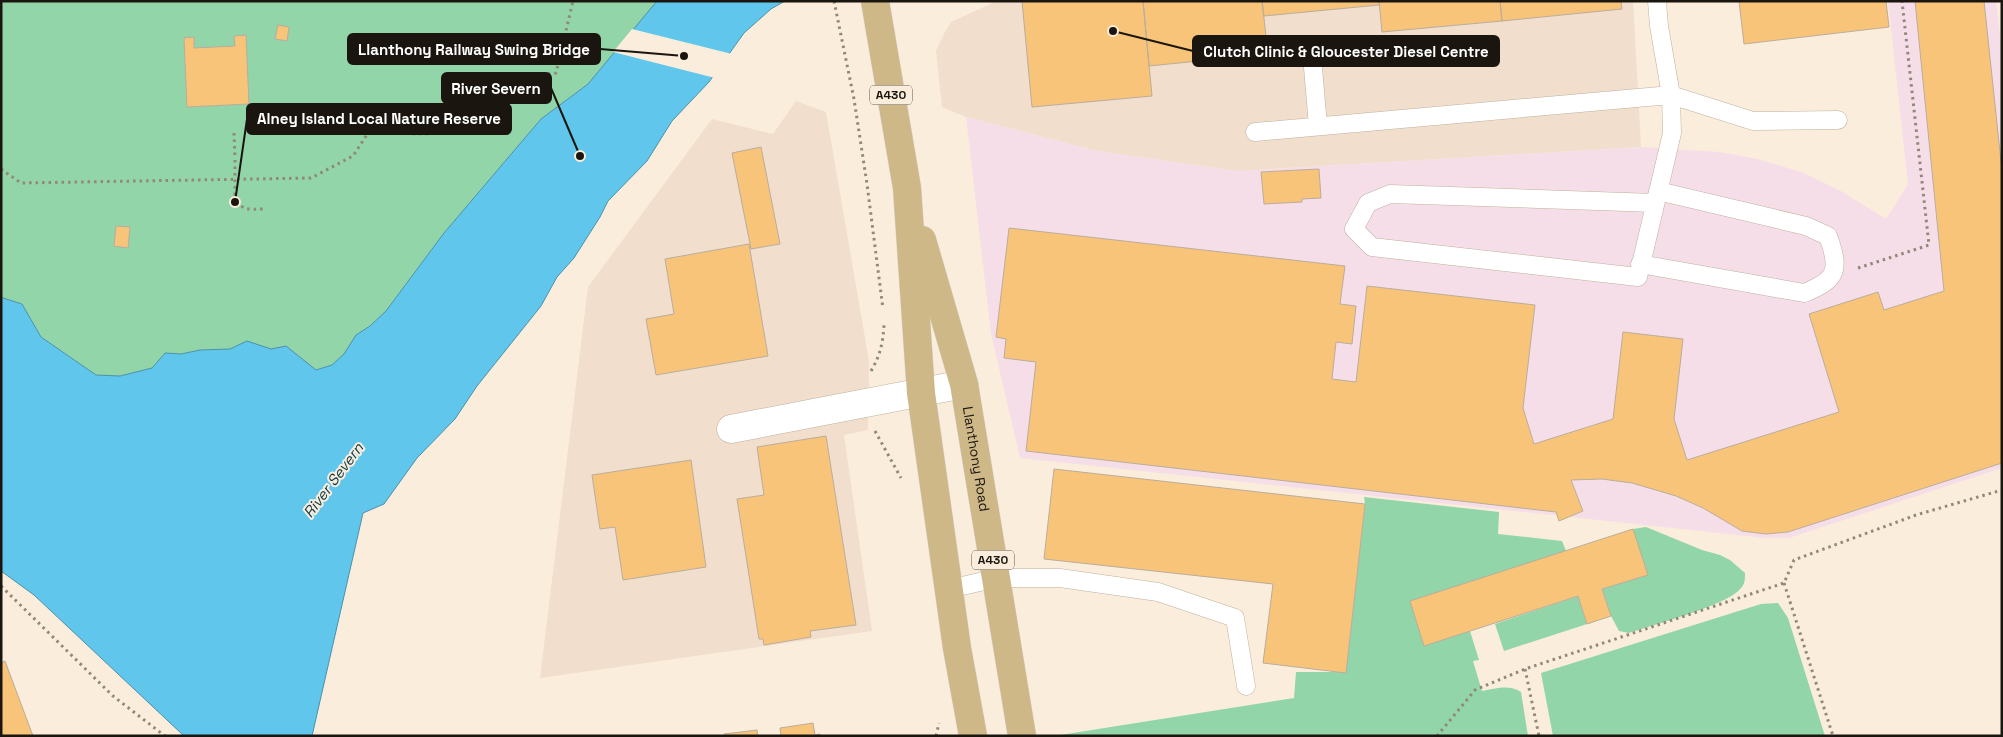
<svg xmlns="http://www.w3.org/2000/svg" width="2003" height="737" font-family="'Space Grotesk',sans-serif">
<rect width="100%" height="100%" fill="#fbeddb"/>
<path fill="#f1decd" d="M 997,1 L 1633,1 L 1641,147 L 1238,171 L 1097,151 L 966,117 L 942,107 L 936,51 L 945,32 L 951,22 Z
M 796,101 L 826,112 L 869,361 L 868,430 L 844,435 L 872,631 L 540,678 L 588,287 L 712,119 L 773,134 Z"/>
<path fill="#f6dee8" d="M 1888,1 L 1996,1 L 2002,53 L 2002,468 L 1789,538 L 1765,538 L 1020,458 L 991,334 L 966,117 L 1097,151 L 1238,171 L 1641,147 L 1720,152 L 1758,159 L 1804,173 L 1841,191 L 1886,219 L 1908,184 Z"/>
<path fill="#92d5a8" d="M 1,1 L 658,1 L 588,84 L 541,119 L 444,233 L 386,311 L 370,326 L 356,335 L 344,355 L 332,365 L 316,370 L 305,362 L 247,342 L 230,349 L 200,350 L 181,354 L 165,353 L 152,368 L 120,376 L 96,375 L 41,337 L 22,304 L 3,298 L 1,296 Z
M 1364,497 L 1499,512 L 1498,534 L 1562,541 L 1566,551 L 1424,645 L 1470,631 L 1479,660 L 1473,661 L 1482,691 C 1496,689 1508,684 1521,692 L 1528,736 L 1054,736 L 1294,698 L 1296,672 L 1346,672 L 1365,504 Z
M 1646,527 L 1702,550 L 1720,555 L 1730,560 L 1745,573 C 1745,579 1745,584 1741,588 C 1729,605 1652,625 1629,633 L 1619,631 L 1611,616 L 1602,589 L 1647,575 L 1633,529 Z
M 1578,596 L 1587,624 L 1504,651 L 1495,624 Z
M 1778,603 L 1788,618 L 1825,736 L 1553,736 L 1541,673 L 1761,604 Z"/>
<path fill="#60c6ec" stroke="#4b91aa" d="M 657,1 L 785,1 L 771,9 L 744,33 L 709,82 L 672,121 L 647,161 L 608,201 L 600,217 L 574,258 L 557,277 L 541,306 L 477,386 L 455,419 L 417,458 L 384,504 L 363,513 L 312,736 L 184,736 L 34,595 L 1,571 L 1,296 L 3,298 L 22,304 L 41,337 L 96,375 L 120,376 L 152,368 L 165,353 L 181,354 L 200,350 L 230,349 L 247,341 L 271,349 L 286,346 L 316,370 L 332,365 L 344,354 L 356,335 L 370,326 L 386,311 L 444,233 L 541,119 L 588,84 Z"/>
<path fill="#fbeddb" d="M 632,29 L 732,54 L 715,78 L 613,52 Z"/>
<path fill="#f8c47a" stroke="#baad9c" d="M 1022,1 L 1143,1 L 1152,96 L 1032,107 Z
M 1143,1 L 1262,1 L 1268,54 L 1149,66 Z
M 1262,1 L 1379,1 L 1379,5 L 1264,16 Z
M 1379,1 L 1500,1 L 1502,21 L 1382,32 Z
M 1500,1 L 1621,1 L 1622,9 L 1502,21 Z
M 1739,1 L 1886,1 L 1889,27 L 1744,44 Z
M 1915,1 L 1984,1 L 2002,171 L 2002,463 L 1788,532 L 1766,534 L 1742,531 L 1703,508 L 1676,496 L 1632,483 L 1602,479 L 1571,480 L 1583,511 L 1559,521 L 1556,512 L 1026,451 L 1036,362 L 1004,358 L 1006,339 L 996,337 L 1009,228 L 1345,266 L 1340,304 L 1356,306 L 1352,344 L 1336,342 L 1332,379 L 1356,382 L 1367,286 L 1535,305 L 1523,408 L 1534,444 L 1613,419 L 1623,332 L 1683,339 L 1674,419 L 1687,460 L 1839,412 L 1809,314 L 1878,292 L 1884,310 L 1944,291 Z
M 278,25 L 289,27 L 287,41 L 275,39 Z
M 246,35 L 249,104 L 187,107 L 184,38 L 194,37 L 194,48 L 235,46 L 234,36 Z
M 761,147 L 780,244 L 751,249 L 732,153 Z
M 1319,169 L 1321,198 L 1302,199 L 1302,202 L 1264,204 L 1261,172 Z
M 116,226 L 130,227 L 128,248 L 114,246 Z
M 749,244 L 768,356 L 656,375 L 646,319 L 674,314 L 665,259 Z
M 826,436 L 856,625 L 810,631 L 811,637 L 764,645 L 763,639 L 759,639 L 737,499 L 764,495 L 757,447 Z
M 691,460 L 706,567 L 623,580 L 615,527 L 600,529 L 592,475 Z
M 1054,469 L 1365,504 L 1346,673 L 1263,663 L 1273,584 L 1044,559 Z
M 1633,529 L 1648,575 L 1602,589 L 1611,616 L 1587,624 L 1578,596 L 1424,646 L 1410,601 Z
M 5,661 L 33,736 L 1,736 L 1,663 Z
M 813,723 L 815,735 L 820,734 L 820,736 L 781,736 L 780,728 Z
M 757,730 L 758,736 L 725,736 L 724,734 Z"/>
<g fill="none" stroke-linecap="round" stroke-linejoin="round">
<g stroke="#beb19f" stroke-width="19">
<path id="lane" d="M 1312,56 L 1318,126
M 1255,132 L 1671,95 L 1753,121 L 1838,120
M 1655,203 L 1390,194 L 1368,203 L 1354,229 L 1372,247 L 1638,277 L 1672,133 L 1671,95 L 1659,26 L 1657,1
M 1640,264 L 1804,293 C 1838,280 1840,269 1828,236 L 1806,226 L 1658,191
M 949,589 L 997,578 L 1060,578 L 1158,592 L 1235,618 L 1246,686"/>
</g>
<g stroke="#beb19f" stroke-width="29">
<path id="street" d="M 731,429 L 964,384"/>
</g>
<g stroke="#dadad9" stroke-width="29">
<g id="primary">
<path d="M 875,1 L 907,188 L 921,393 L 957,648 L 973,736"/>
<path id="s1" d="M 922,240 L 964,384 L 1022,736"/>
</g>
</g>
<path stroke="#91887b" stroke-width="3" stroke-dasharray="2.5 4" stroke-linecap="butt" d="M 834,1 L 854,99 L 867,184 L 883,309
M 234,133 L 235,159
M 1,169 L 21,183 L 311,178 L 353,156 L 370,130 C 389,132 426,137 444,131 C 467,124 492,94 509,77 L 556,73 L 573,1
M 235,195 C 240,212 249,209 264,209
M 1858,268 L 1929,245 L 1902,1
M 871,371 C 880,356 883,343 884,325
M 875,431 L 901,478
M 1784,583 L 1833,736
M 1,586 L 113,696 L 165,736
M 1525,669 L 1539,736
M 936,736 L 939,723
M 1437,736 L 1475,690 L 1525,669 L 1784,583 L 1794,560 L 1916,515 L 2002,490"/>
<use href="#lane" stroke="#fff" stroke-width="18"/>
<use href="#street" stroke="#fff" stroke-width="28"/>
<use href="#primary" stroke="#ceb887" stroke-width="28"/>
<path stroke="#91887b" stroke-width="3" stroke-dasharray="2.5 4" stroke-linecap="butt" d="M 235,195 L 235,159"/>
</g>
<g text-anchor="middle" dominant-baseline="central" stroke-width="4" stroke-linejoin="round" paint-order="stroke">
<g fill="#fbeddb" stroke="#5e564c" stroke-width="1">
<rect x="870" y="85.5" width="42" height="19" rx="4"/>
<rect x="972" y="550.5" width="42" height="19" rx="4"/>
</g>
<g font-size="12" font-weight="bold" fill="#1a160f">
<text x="891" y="95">A430</text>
<text x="993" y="560">A430</text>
</g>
<g font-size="14" fill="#1a160f" stroke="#fbeddb">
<text stroke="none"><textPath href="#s1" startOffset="226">Llanthony Road</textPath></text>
</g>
<g font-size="15" font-style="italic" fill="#0c3b4b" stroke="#fbeddb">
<text transform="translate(333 480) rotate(-53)">River Severn</text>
</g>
</g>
<path fill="none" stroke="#1a160f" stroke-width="2" d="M684 56L600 49M1113 31L1193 51M580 156L551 88M235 202L247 119"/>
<g fill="#1a160f" stroke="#fbeddb" stroke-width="2">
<circle cx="684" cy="56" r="5"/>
<circle cx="1113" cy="31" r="5"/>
<circle cx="580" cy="156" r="5"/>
<circle cx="235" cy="202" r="5"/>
</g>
<g fill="#1a160f" stroke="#1a160f" stroke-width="2">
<rect x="348" y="34" width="252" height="30" rx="5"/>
<rect x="1193" y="36" width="306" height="30" rx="5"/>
<rect x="442" y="73" width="109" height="30" rx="5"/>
<rect x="247" y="104" width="264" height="30" rx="5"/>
</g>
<g font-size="15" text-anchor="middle" font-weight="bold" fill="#fff">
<text x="474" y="55">Llanthony Railway Swing Bridge</text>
<text x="1346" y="57">Clutch Clinic &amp; Gloucester Diesel Centre</text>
<text x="496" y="94">River Severn</text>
<text x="379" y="124">Alney Island Local Nature Reserve</text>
</g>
<rect width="2003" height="737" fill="none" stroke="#1a160f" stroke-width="5"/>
</svg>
